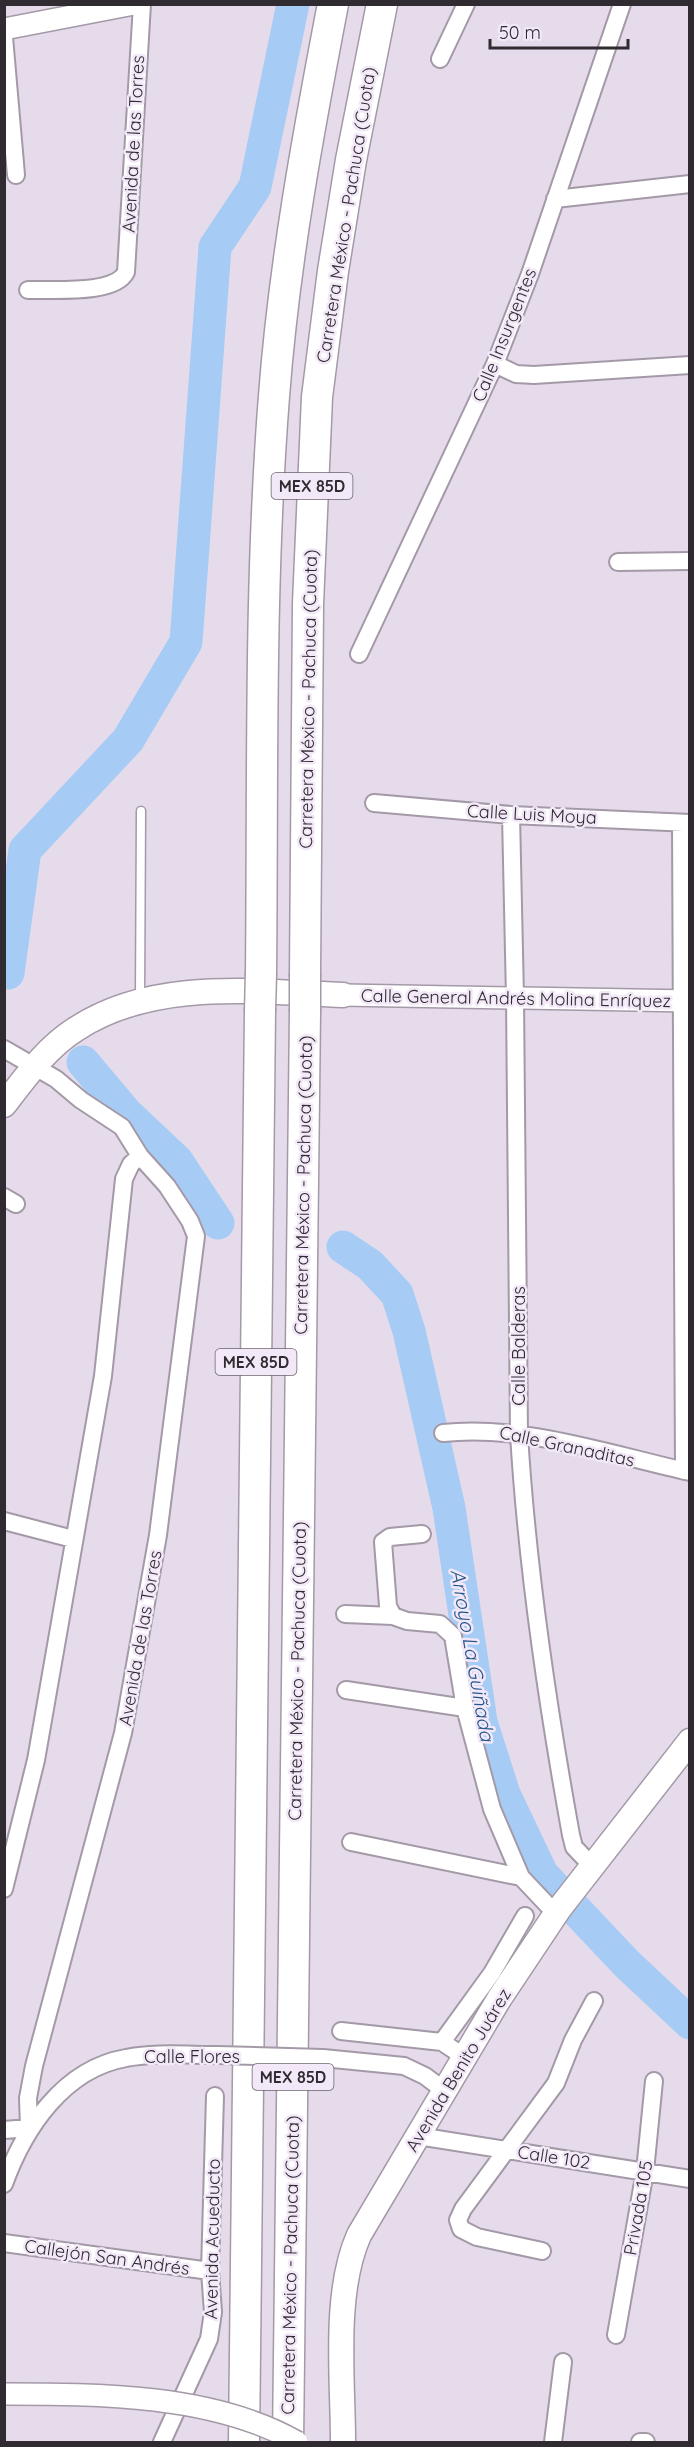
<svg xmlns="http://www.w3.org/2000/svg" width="694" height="2447" font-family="Quicksand,sans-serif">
<rect width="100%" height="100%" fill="#e6dbea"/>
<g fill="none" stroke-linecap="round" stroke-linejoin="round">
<path stroke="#a6ccf6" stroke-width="33" d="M 8,973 L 25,850 L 128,740 L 186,642 L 215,247 L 255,187 L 293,4
M 83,1062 L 126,1113 L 177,1161 L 218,1223
M 343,1247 L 370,1265 L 397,1294 L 409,1331 L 449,1508 L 481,1722 L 504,1794 L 542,1874 L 627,1964 L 690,2023"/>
<g stroke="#a499a7" stroke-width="11">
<path id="service" d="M 140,998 L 141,811"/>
</g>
<g stroke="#a499a7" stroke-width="20">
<path id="minor" d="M 4,37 L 16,175
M 440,59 L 466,4
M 555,199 L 690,184
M 28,290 C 52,289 115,295 126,272 L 142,4
M 495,364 L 516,374 L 534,375 L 690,365
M 618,562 L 690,561
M 359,654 L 495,364 L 530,274 L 622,4
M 374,803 L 511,815 L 690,823
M 511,815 L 515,998 L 519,1434 C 527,1568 547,1703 571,1835 L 574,1847 L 592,1866
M 681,823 L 684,1471
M 4,1049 L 56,1079 L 81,1100 L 122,1127 L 140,1156 L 167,1186 L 190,1221 L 196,1236 L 158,1535 L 123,1733 L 34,2066 L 28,2098 L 29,2128
M 4,1197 L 16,1204
M 443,1433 C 522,1424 612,1455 690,1472
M 4,1521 L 73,1539
M 345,1614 L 393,1616 L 407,1621 L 440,1624 L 453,1636 L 465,1708 L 492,1809 L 521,1877 L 556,1914
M 393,1616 L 388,1606 L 383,1542 L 390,1537 L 422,1534
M 346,1690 L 465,1708
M 351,1842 L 521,1877
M 4,1889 L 36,1760 L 103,1376 L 124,1179 L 131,1164 L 140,1156
M 341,2031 L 442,2042 L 463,2056
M 442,2042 L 492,1973 L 525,1916
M 323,2058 L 404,2066 L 425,2076 L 445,2091
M 4,2130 L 29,2128
M 418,2136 L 690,2179
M 4,2184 C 24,2129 63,2069 126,2058 C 155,2052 187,2055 217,2055
M 4,2243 L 210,2271
M 542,2251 L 477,2237 L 461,2229 L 458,2220 L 463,2209 L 556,2083 L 573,2040 L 594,2001
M 616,2335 L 645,2171 L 654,2081
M 162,2442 L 209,2339 L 213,2312 L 210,2271 L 215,2096
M 553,2442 L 563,2362
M 640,2442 L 646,2442"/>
</g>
<g stroke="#a499a7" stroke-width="24">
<path id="tertiary" d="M 4,29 L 134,4
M 343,995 L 690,1001"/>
</g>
<g stroke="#a499a7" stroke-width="27">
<path id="secondary" d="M 4,1105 C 25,1078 46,1048 76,1029 C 154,978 255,992 343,995
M 343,2442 C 343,2379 333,2293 359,2235 L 499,1999 L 559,1909 L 690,1741"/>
</g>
<g stroke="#a499a7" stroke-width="33">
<path id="motorway" d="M 261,973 C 263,781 259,587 274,396 C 284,264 308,134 333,4
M 305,974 L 308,604 L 317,397 L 333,271 L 351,160 L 382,4
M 244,2442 L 260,1011
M 288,2442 L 305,1012"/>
</g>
<use href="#service" stroke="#fff" stroke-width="8"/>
<use href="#minor" stroke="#fff" stroke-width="16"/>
<use href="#tertiary" stroke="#fff" stroke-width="21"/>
<use href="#secondary" stroke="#fff" stroke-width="24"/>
<use href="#motorway" stroke="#fff" stroke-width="30"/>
<g stroke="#a499a7" stroke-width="20" stroke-linecap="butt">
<path id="minor-bridge" d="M 217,2055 L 323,2058"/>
</g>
<g stroke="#a499a7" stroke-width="24" stroke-linecap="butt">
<path id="tertiary-bridge" d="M 4,2394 C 99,2394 213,2394 297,2442"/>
</g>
<g stroke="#a499a7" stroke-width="33" stroke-linecap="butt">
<path id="motorway-bridge" d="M 260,1011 L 261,973
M 305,1012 L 305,974"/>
</g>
<use href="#minor-bridge" stroke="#fff" stroke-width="16"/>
<use href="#tertiary-bridge" stroke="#fff" stroke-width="21"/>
<use href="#motorway-bridge" stroke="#fff" stroke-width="30"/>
</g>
<g text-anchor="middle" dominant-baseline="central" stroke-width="5" stroke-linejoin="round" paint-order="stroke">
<g fill="#f3e8f7" stroke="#6a646c" stroke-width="1.5">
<rect x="271.5" y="473" width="81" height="26" rx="4.5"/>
<rect x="215.5" y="1349" width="81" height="26" rx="4.5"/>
<rect x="252.5" y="2064" width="81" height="26" rx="4.5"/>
</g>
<g font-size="16" font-weight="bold" fill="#302b31">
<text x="312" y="486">MEX 85D</text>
<text x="256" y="1362">MEX 85D</text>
<text x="293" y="2077">MEX 85D</text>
</g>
<g font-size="18" fill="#302b31" stroke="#f3e8f7">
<text transform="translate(133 144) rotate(-87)">Avenida de las Torres</text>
<text transform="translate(346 215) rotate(-81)">Carretera México - Pachuca (Cuota)</text>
<text transform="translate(504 335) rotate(-68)">Calle Insurgentes</text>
<text transform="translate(308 699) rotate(-89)">Carretera México - Pachuca (Cuota)</text>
<text transform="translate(532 814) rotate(3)">Calle Luis Moya</text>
<text transform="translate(516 998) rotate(1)">Calle General Andrés Molina Enríquez</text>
<text transform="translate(303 1185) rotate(-89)">Carretera México - Pachuca (Cuota)</text>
<text transform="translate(518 1346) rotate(-90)">Calle Balderas</text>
<text transform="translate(567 1446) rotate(12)">Calle Granaditas</text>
<text transform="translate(140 1638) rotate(-80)">Avenida de las Torres</text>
<text transform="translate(297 1671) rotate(-89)">Carretera México - Pachuca (Cuota)</text>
<text x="192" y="2056">Calle Flores</text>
<text transform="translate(458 2070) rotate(-59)">Avenida Benito Juárez</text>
<text transform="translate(554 2157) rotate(9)">Calle 102</text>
<text transform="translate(638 2208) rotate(-80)">Privada 105</text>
<text transform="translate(212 2239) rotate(-89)">Avenida Acueducto</text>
<text transform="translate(107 2257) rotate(8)">Callejón San Andrés</text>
<text transform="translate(290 2265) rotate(-89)">Carretera México - Pachuca (Cuota)</text>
</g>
<g font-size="20" font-style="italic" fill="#23568b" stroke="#f3e8f7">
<text transform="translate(473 1655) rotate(80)">Arroyo La Guiñada</text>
</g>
</g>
<rect width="694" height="2447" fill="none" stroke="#302b31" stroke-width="12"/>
<path d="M490 39v9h138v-9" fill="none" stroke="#302b31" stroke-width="3"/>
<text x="499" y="39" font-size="18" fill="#302b31" stroke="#f3e8f7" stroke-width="4.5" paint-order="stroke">50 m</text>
</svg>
